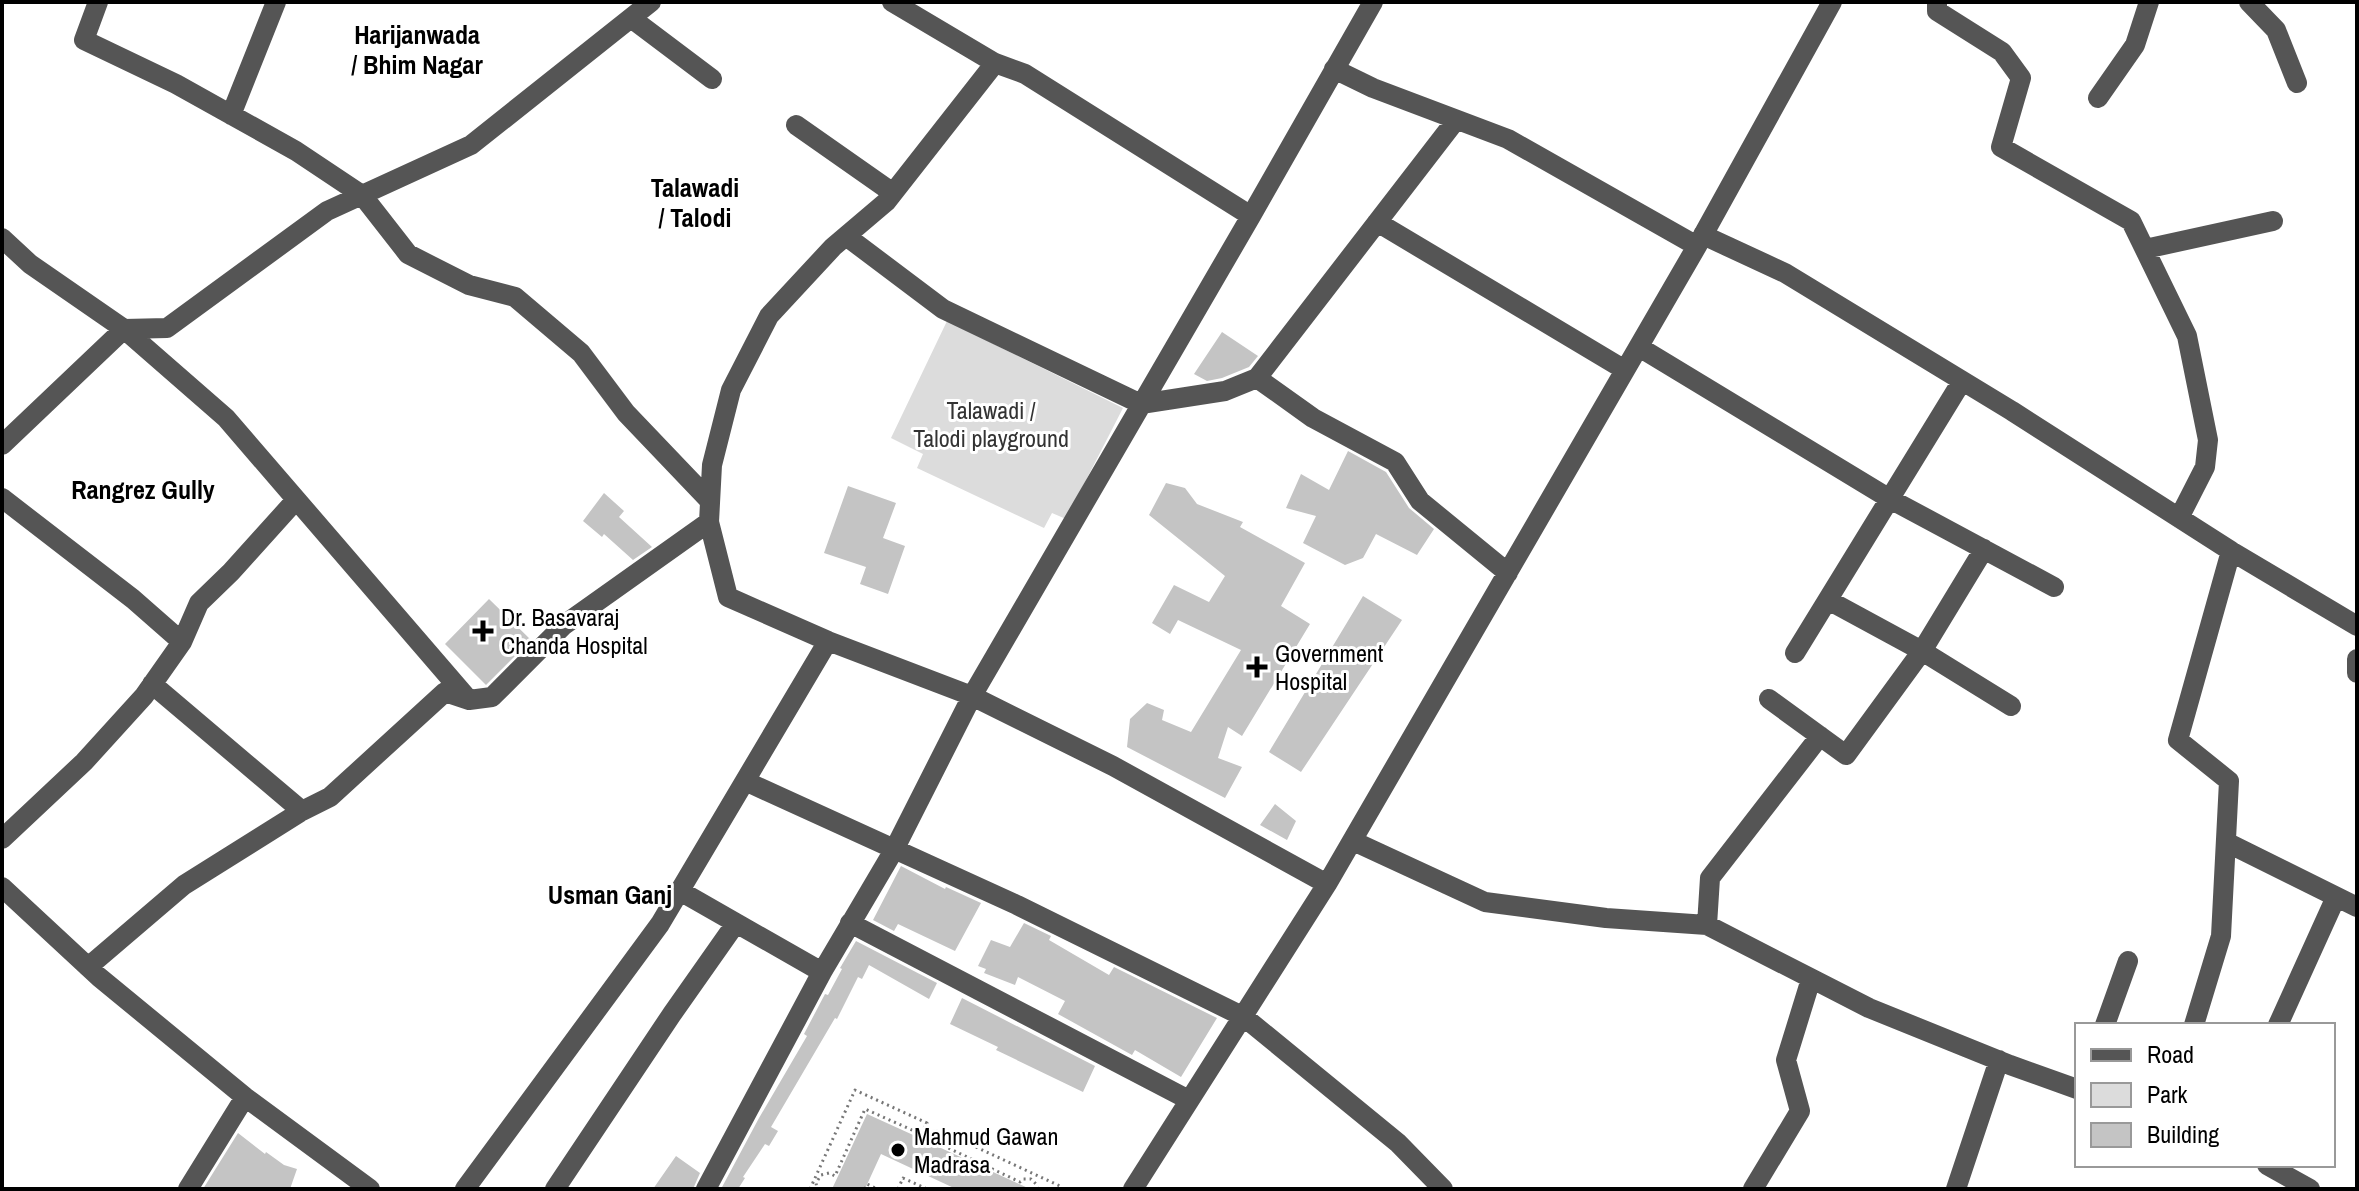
<svg xmlns="http://www.w3.org/2000/svg" width="2359" height="1191" font-family="'Archivo Narrow',sans-serif">
<rect width="100%" height="100%" fill="#fff"/>
<path fill="#dcdcdc" d="M 947,321 L 1123,408 L 1066,519 L 1052,513 L 1044,528 L 917,468 L 923,454 L 891,438 Z"/>
<path fill="#c4c4c4" d="M 1222,332 L 1258,356 L 1249,367 L 1222,378 L 1207,381 L 1194,374 Z
M 1348,451 L 1386,472 L 1409,508 L 1434,529 L 1417,555 L 1376,534 L 1363,558 L 1345,565 L 1303,543 L 1316,516 L 1286,508 L 1301,474 L 1329,490 Z
M 1166,483 L 1185,488 L 1197,504 L 1243,522 L 1240,527 L 1305,563 L 1281,606 L 1310,624 L 1242,736 L 1228,727 L 1218,758 L 1242,767 L 1225,798 L 1127,747 L 1130,719 L 1147,703 L 1164,710 L 1162,720 L 1191,732 L 1241,650 L 1178,620 L 1170,634 L 1152,623 L 1174,585 L 1209,602 L 1225,576 L 1149,515 Z
M 848,486 L 896,503 L 883,538 L 905,546 L 888,594 L 860,584 L 866,567 L 824,553 Z
M 604,493 L 624,511 L 619,517 L 652,547 L 633,560 L 604,534 L 602,537 L 583,521 Z
M 1363,596 L 1402,620 L 1301,772 L 1269,752 Z
M 489,599 L 531,640 L 486,685 L 445,644 Z
M 1275,804 L 1296,821 L 1287,840 L 1260,825 Z
M 901,866 L 945,889 L 946,887 L 981,903 L 955,951 L 898,924 L 894,931 L 873,920 Z
M 1024,923 L 1051,936 L 1049,940 L 1109,975 L 1114,967 L 1217,1018 L 1181,1077 L 1135,1050 L 1132,1055 L 1058,1014 L 1065,1001 L 1018,977 L 1015,985 L 984,973 L 986,969 L 978,966 L 991,940 L 1010,947 Z
M 856,941 L 937,983 L 929,999 L 869,965 L 862,979 L 858,977 L 837,1019 L 835,1018 L 771,1127 L 778,1131 L 769,1146 L 765,1144 L 743,1177 L 745,1178 L 738,1189 L 721,1189 L 759,1118 L 807,1036 L 804,1034 L 825,994 L 828,995 L 842,969 L 840,968 Z
M 962,998 L 1095,1066 L 1083,1092 L 996,1050 L 998,1047 L 950,1024 Z
M 867,1114 L 922,1139 L 928,1131 L 937,1129 L 942,1136 L 941,1148 L 1030,1189 L 956,1189 L 881,1154 L 865,1189 L 832,1189 Z
M 238,1133 L 265,1154 L 266,1152 L 284,1165 L 297,1169 L 290,1189 L 203,1189 Z
M 676,1156 L 700,1173 L 693,1189 L 653,1189 Z"/>
<g fill="none" stroke-linecap="round" stroke-linejoin="round">
<path stroke="#777" stroke-width="3" stroke-dasharray="2 4" stroke-linecap="butt" d="M 810,1189 L 855,1090 L 927,1123 L 921,1134 L 865,1109 L 835,1176 L 829,1173 L 821,1175 L 816,1183 L 817,1189
M 865,1189 L 867,1184 L 877,1189
M 898,1189 L 903,1178 L 927,1189
M 1038,1189 L 1037,1185 L 1031,1179 L 1023,1179 L 1020,1182 L 944,1146 L 950,1135 L 1062,1187 L 1061,1189"/>
<path stroke="#555" stroke-width="20" d="M 98,2 L 84,40 L 176,84 L 296,151 L 362,195 L 408,254 L 469,285 L 515,297 L 581,353 L 626,413 L 710,501
M 892,2 L 995,63 L 1025,74 L 1251,216
M 1937,2 L 1937,11 L 2002,52 L 2021,78 L 2001,147 L 2131,221 L 2187,336 L 2208,440 L 2205,467 L 2179,518
M 2249,2 L 2276,30 L 2297,83
M 631,18 L 712,79
M 995,63 L 886,202 L 833,247 L 769,316 L 731,390 L 712,465 L 709,522 L 728,597 L 828,641 L 972,696 L 1113,766 L 1327,884
M 1334,69 L 1373,88 L 1508,139 L 1697,246
M 2098,98 L 2135,45 L 2149,2
M 231,115 L 276,2
M 1456,120 L 1257,378 L 1313,418 L 1395,462 L 1420,501 L 1508,573
M 796,125 L 893,193
M 1377,222 L 1625,370
M 1703,235 L 1785,273 L 2012,411 L 2231,551 L 2357,626
M 846,236 L 943,309 L 1141,404 L 1225,391 L 1257,378
M 2,238 L 30,264 L 124,329 L 226,418 L 469,700
M 2145,249 L 2273,221
M 1639,347 L 1890,499 L 2054,587
M 2,445 L 124,329 L 167,328 L 327,211 L 471,145 L 651,2
M 2,498 L 133,599 L 182,642
M 1984,549 L 1922,651 L 2011,706
M 1795,653 L 1962,381
M 2357,659 L 2357,673
M 152,684 L 302,811
M 1769,699 L 1846,755 L 1922,651 L 1828,600
M 745,781 L 1017,905 L 1244,1017 L 1398,1143 L 1443,1189
M 2,839 L 84,762 L 144,696 L 182,642 L 199,603 L 231,572 L 295,501
M 1353,841 L 1485,902 L 1606,918 L 1707,925 L 1869,1008 L 2010,1065 L 2077,1089
M 2226,842 L 2357,907
M 2,887 L 99,977 L 245,1097 L 370,1189
M 680,891 L 822,972
M 850,923 L 1189,1100
M 1707,925 L 1710,878 L 1820,736
M 88,967 L 184,885 L 302,811 L 330,797 L 445,692 L 469,700 L 492,697 L 564,625 L 709,522
M 2105,1025 L 2128,961
M 2194,1025 L 2221,936 L 2229,781 L 2178,740 L 2231,551
M 2278,1025 L 2336,897
M 2267,1165 L 2310,1189
M 188,1189 L 245,1097
M 465,1189 L 660,924 L 828,641
M 555,1189 L 672,1014 L 736,923
M 706,1189 L 822,972 L 894,850 L 972,696 L 1251,216 L 1373,2
M 1133,1189 L 1327,884 L 1697,246 L 1832,2
M 1753,1189 L 1800,1111 L 1786,1060 L 1811,979
M 1956,1189 L 1999,1060"/>
</g>
<g fill="#000" stroke="#fff" stroke-width="3">
<path d="M479 619h8v8h8v8h-8v8h-8v-8h-8v-8h8z"/>
<path d="M1253 655h8v8h8v8h-8v8h-8v-8h-8v-8h8z"/>
<circle cx="898" cy="1150" r="8"/>
</g>
<g text-anchor="middle" dominant-baseline="central" stroke-width="6" stroke-linejoin="round" paint-order="stroke">
<g font-size="24" fill="#333" stroke="#fff">
<text x="991" y="410">Talawadi /<tspan x="991" dy="28">Talodi playground</tspan></text>
</g>
<g font-size="24" fill="#000" stroke="#fff" text-anchor="start">
<text x="501" y="617">Dr. Basavaraj<tspan x="501" dy="28">Chanda Hospital</tspan></text>
<text x="1275" y="653">Government<tspan x="1275" dy="28">Hospital</tspan></text>
<text x="914" y="1136">Mahmud Gawan<tspan x="914" dy="28">Madrasa</tspan></text>
</g>
<g font-size="26" font-weight="bold" fill="#000" stroke="#fff">
<text x="417" y="34">Harijanwada<tspan x="417" dy="30">/ Bhim Nagar</tspan></text>
<text x="695" y="187">Talawadi<tspan x="695" dy="30">/ Talodi</tspan></text>
<text x="143" y="489">Rangrez Gully</text>
<text x="610" y="894">Usman Ganj</text>
</g>
</g>
<rect width="2359" height="1191" fill="none" stroke="#000000" stroke-width="8"/>
<rect x="2075" y="1023" width="260" height="144" fill="#ffffff" stroke="#999999" stroke-width="2"/>
<rect x="2091" y="1049" width="40" height="12" fill="#555555" stroke="#999999" stroke-width="2"/>
<text x="2147" y="1063" font-size="24" fill="#000000">Road</text>
<rect x="2091" y="1083" width="40" height="24" fill="#dcdcdc" stroke="#999999" stroke-width="2"/>
<text x="2147" y="1103" font-size="24" fill="#000000">Park</text>
<rect x="2091" y="1123" width="40" height="24" fill="#c4c4c4" stroke="#999999" stroke-width="2"/>
<text x="2147" y="1143" font-size="24" fill="#000000">Building</text>
</svg>
